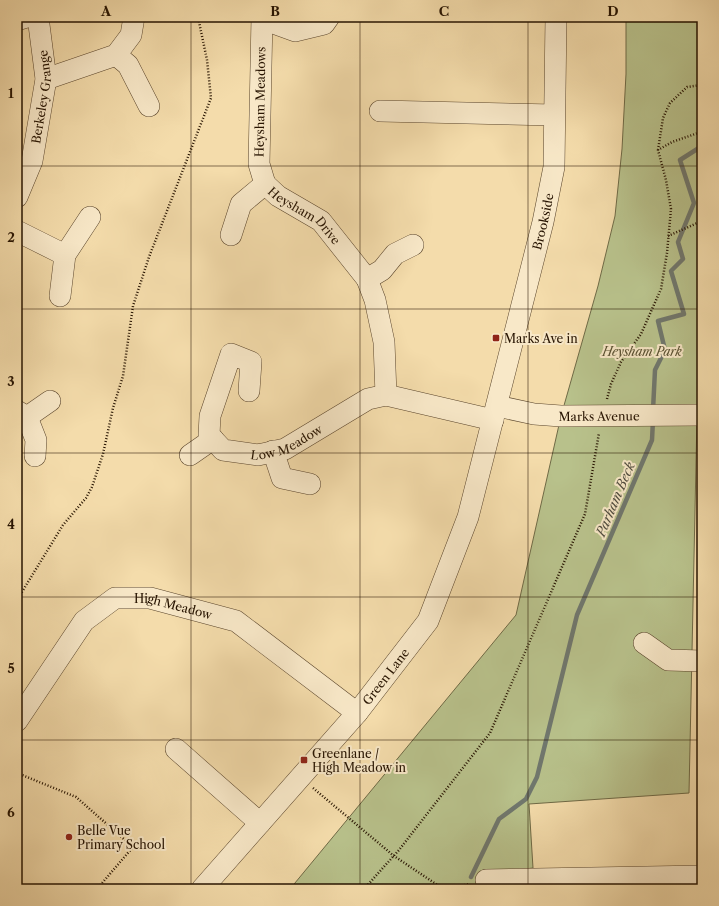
<svg xmlns="http://www.w3.org/2000/svg" width="719" height="906" font-family="'Libre Caslon Text',serif">
<rect width="100%" height="100%" fill="#f4dcab"/>
<filter id="stains"><feTurbulence type="fractalNoise" baseFrequency=".005" numOctaves="4"/><feColorMatrix values="0 0 0 0 .2 0 0 0 0 .09 0 0 0 0 .02 0 0 0 .5 -.17"/></filter>
<radialGradient id="worn" r=".72"><stop offset=".6" stop-color="#630" stop-opacity="0"/><stop offset="1" stop-color="#630" stop-opacity=".3"/></radialGradient>
<path fill="#b8c18b" stroke="#6f6a46" d="M 626,17 L 702,17 L 702,401 L 698,401 L 697,416 L 689,793 L 529,804 L 533,868 L 492,873 L 491,889 L 290,889 L 516,615 L 561,416 L 598,286 L 615,216 L 622,149 L 626,74 Z"/>
<g fill="none" stroke-linecap="round" stroke-linejoin="round">
<path stroke="#70776d" stroke-width="4.5" d="M 653,410 L 655,370 L 665,350 L 658,321 L 684,314 L 671,271 L 683,259 L 678,242 L 694,203 L 680,160 L 702,146
M 471,877 L 499,819 L 526,799 L 537,777 L 577,615 L 652,440 L 653,420"/>
<g stroke="#5a452c" stroke-width="22">
<g id="minor">
<path d="M 262,17 L 259,164 L 265,184"/>
<path d="M 262,19 L 295,31 L 324,24 L 329,17"/>
<path d="M 17,20 L 27,17"/>
<path d="M 116,55 L 128,65 L 149,106"/>
<path d="M 46,79 L 116,55 L 131,35 L 134,17"/>
<path d="M 380,111 L 554,115"/>
<path id="s1" d="M 265,184 L 278,196 L 321,221 L 367,279 L 375,300 L 384,342 L 386,395"/>
<path id="s2" d="M 17,197 L 32,161 L 46,79 L 38,17"/>
<path d="M 17,231 L 65,255"/>
<path d="M 231,235 L 241,204 L 265,184"/>
<path d="M 367,279 L 382,270 L 395,254 L 413,245"/>
<path d="M 60,296 L 65,255 L 90,217"/>
<path id="s3" d="M 249,391 L 251,362 L 231,354 L 210,416 L 209,435 L 223,450 L 258,455 L 285,449 L 368,399 L 386,395 L 493,420"/>
<path id="s4" d="M 497,406 L 534,414 L 561,416 L 702,415"/>
<path d="M 17,411 L 27,417 L 36,440 L 35,456"/>
<path d="M 27,417 L 50,401"/>
<path d="M 273,451 L 282,478 L 310,484"/>
<path d="M 190,455 L 213,439"/>
<path d="M 644,643 L 668,660 L 702,661"/>
<path id="s5" d="M 17,721 L 84,621 L 115,598 L 150,598 L 236,621 L 357,713"/>
<path d="M 176,749 L 260,823"/>
<path d="M 486,880 L 702,876"/>
<path id="s6" d="M 202,889 L 357,713 L 428,621 L 468,517 L 543,222 L 554,167 L 556,17"/>
</g>
</g>
<path stroke="#261301" stroke-width="2.5" stroke-dasharray="1 2" stroke-linecap="butt" d="M 698,133 L 702,140
M 658,150 L 663,118 L 670,103 L 687,87 L 702,85
M 668,236 L 702,221
M 607,399 L 611,384 L 621,362 L 641,334 L 661,289 L 667,253 L 671,209 L 666,180 L 658,150 L 672,142 L 698,133 L 702,127
M 17,600 L 63,525 L 86,498 L 92,487 L 103,454 L 113,408 L 123,376 L 133,306 L 149,257 L 211,98 L 207,60 L 198,17
M 17,773 L 76,797 L 133,847 L 97,889
M 313,788 L 394,856 L 442,888 L 452,888 L 469,884
M 364,889 L 399,850 L 490,733 L 585,514 L 599,433"/>
<use href="#minor" stroke="#f8e8c8" stroke-width="21"/>
</g>
<path fill="none" stroke="#261301" stroke-width="1" stroke-opacity="0.55" d="M 191,17 L 191,889M 360,17 L 360,889M 528,17 L 528,889M 17,166 L 702,166M 17,309 L 702,309M 17,453 L 702,453M 17,597 L 702,597M 17,740 L 702,740"/>
<g fill="#8f2418" stroke="#f8e8c8" stroke-width="1.5">
<rect x="492" y="334" width="8" height="8" rx="2"/>
<rect x="300" y="756" width="8" height="8" rx="2"/>
<circle cx="69" cy="837" r="4"/>
</g>
<g text-anchor="middle" dominant-baseline="central" stroke-width="4" stroke-linejoin="round" paint-order="stroke">
<g font-size="12" fill="#261301" stroke="#f8e8c8">
<text stroke="none"><textPath href="#s2" startOffset="104">Berkeley Grange</textPath></text>
<text transform="translate(260 102) rotate(-89)">Heysham Meadows</text>
<text stroke="none"><textPath href="#s1" startOffset="51">Heysham Drive</textPath></text>
<text stroke="none"><textPath href="#s6" startOffset="767">Brookside</textPath></text>
<text stroke="none"><textPath href="#s4" startOffset="103">Marks Avenue</textPath></text>
<text stroke="none"><textPath href="#s3" startOffset="222">Low Meadow</textPath></text>
<text stroke="none"><textPath href="#s5" startOffset="218">High Meadow</textPath></text>
<text stroke="none"><textPath href="#s6" startOffset="281">Green Lane</textPath></text>
</g>
<g font-size="12" fill="#261301" stroke="#f8e8c8" text-anchor="start">
<text x="504" y="338">Marks Ave in</text>
<text x="312" y="753">Greenlane /<tspan x="312" dy="14">High Meadow in</tspan></text>
<text x="77" y="830">Belle Vue<tspan x="77" dy="14">Primary School</tspan></text>
</g>
<g font-size="12" font-style="italic" fill="#595031" stroke="#f8e8c8">
<text x="642" y="351">Heysham Park</text>
</g>
<g font-size="13" font-style="italic" fill="#514d40" stroke="#f8e8c8">
<text transform="translate(615 499) rotate(-67)">Parham Beck</text>
</g>
</g>
<rect width="719" height="906" fill="none" stroke="#f4dcab" stroke-width="44"/>
<rect x="22" y="22" width="675" height="862" fill="none" stroke="#261301" stroke-width="1.5"/>
<g font-size="13" text-anchor="middle" font-weight="bold" fill="#261301">
<text x="106" y="16">A</text>
<text x="275" y="16">B</text>
<text x="444" y="16">C</text>
<text x="613" y="16">D</text>
<text x="11" y="98">1</text>
<text x="11" y="242">2</text>
<text x="11" y="386">3</text>
<text x="11" y="529">4</text>
<text x="11" y="673">5</text>
<text x="11" y="817">6</text>
</g>
<rect width="100%" height="100%" filter="url(#stains)"/>
<rect width="100%" height="100%" fill="url(#worn)"/>
</svg>
